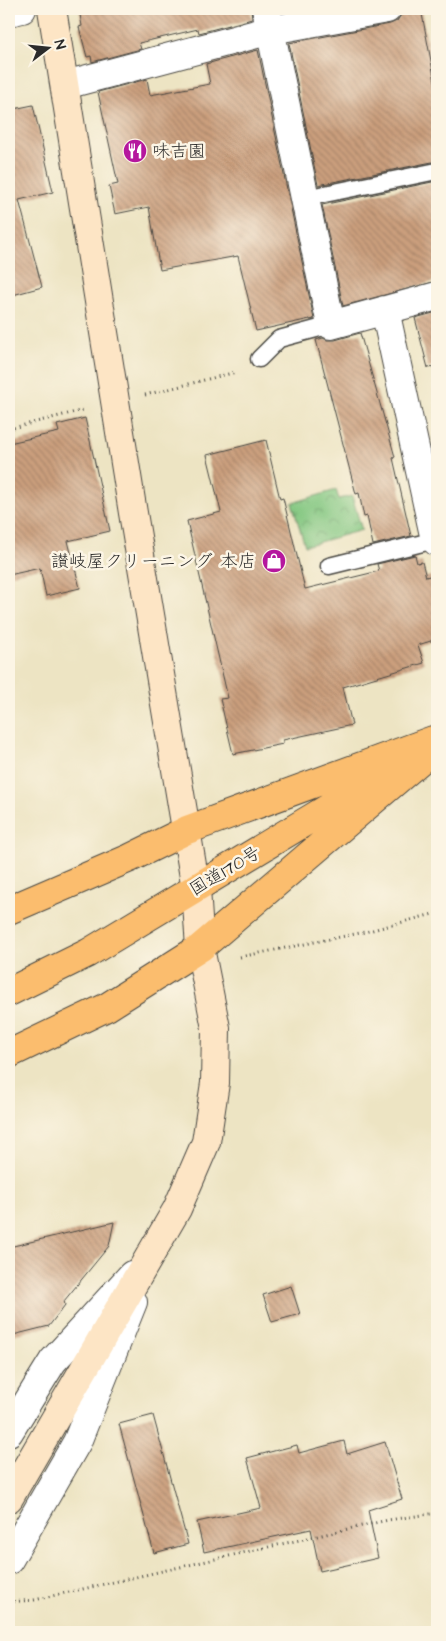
<svg xmlns="http://www.w3.org/2000/svg" width="446" height="1641" font-family="'Architects Daughter','Klee One',sans-serif">
<defs>
<pattern id="park-crowns" width="20" height="18" patternUnits="userSpaceOnUse" patternTransform="scale(1.25)"><rect width="20" height="18" fill="#83c781"/><path d="M2 6a3 3 0 1 1 6 0M12 15a3 3 0 1 1 6 0" fill="none" stroke="#6ba26a"/></pattern>
<pattern id="building-back-hatch" width="6" height="6" patternUnits="userSpaceOnUse" patternTransform="scale(1.25)"><rect width="6" height="6" fill="#cb9f7d"/><path d="M-1 5l2 2M0 0l6 6M5-1l2 2" fill="none" stroke="#a58267"/></pattern>
</defs>
<rect width="100%" height="100%" fill="#fcf5e5"/>
<filter id="ink" filterUnits="userSpaceOnUse"><feTurbulence type="fractalNoise" baseFrequency=".02" numOctaves="2"/><feDisplacementMap in="SourceGraphic" scale="10" xChannelSelector="R" yChannelSelector="G"/><feConvolveMatrix kernelMatrix="1 2 1 2 8 2 1 2 1" color-interpolation-filters="sRGB"/></filter>
<filter id="wash" filterUnits="userSpaceOnUse"><feTurbulence type="fractalNoise" baseFrequency=".0096" numOctaves="4" result="noise"/><feDisplacementMap in="SourceGraphic" scale="20" xChannelSelector="R" yChannelSelector="G"/><feGaussianBlur stdDeviation="1.12" result="paint"/><feColorMatrix in="noise" values="0 0 0 0 0 0 0 0 0 0 0 0 0 0 0 0 0 1.4 0 .05"/><feComposite in="paint" operator="in"/></filter>
<g filter="url(#wash)">
<rect width="100%" height="100%" fill="#ede4c3"/>
<path fill="url(#park-crowns)" stroke="#577956" d="M 336,490 L 339,499 L 352,496 L 362,530 L 305,546 L 292,503 Z"/>
<g id="blocks">
<path fill="url(#building-back-hatch)" d="M 79,9 L 251,9 L 252,19 L 199,33 L 198,29 L 139,43 L 141,49 L 92,62 L 91,56 L 87,57 L 79,27 L 82,26 Z
M 402,9 L 421,9 L 437,92 L 437,161 L 318,185 L 289,43 L 390,24 L 397,21 L 401,15 Z
M 258,50 L 314,319 L 310,320 L 310,319 L 256,331 L 238,256 L 160,270 L 149,207 L 115,214 L 109,186 L 118,184 L 98,92 L 147,79 L 150,95 L 210,84 L 206,64 Z
M 33,105 L 53,192 L 19,200 L 42,287 L 9,296 L 9,110 Z
M 437,181 L 437,281 L 343,306 L 322,205 Z
M 437,312 L 437,367 L 428,368 L 415,318 Z
M 360,333 L 395,457 L 393,458 L 411,536 L 373,545 L 367,516 L 364,517 L 359,493 L 356,494 L 316,340 L 323,338 L 327,340 L 335,340 Z
M 85,418 L 110,531 L 68,541 L 80,588 L 46,596 L 40,568 L 9,575 L 9,443 L 59,432 L 57,425 Z
M 266,440 L 280,499 L 283,498 L 305,589 L 379,571 L 377,564 L 415,555 L 417,563 L 422,562 L 426,577 L 437,574 L 437,639 L 418,645 L 424,663 L 343,687 L 352,725 L 283,740 L 283,744 L 233,754 L 220,699 L 228,698 L 187,521 L 221,512 L 207,455 Z
M 114,1222 L 109,1246 L 64,1301 L 65,1305 L 49,1326 L 9,1336 L 9,1247 Z
M 291,1286 L 300,1314 L 272,1322 L 263,1295 Z
M 153,1415 L 188,1544 L 154,1553 L 119,1424 Z
M 344,1441 L 347,1454 L 385,1442 L 402,1499 L 368,1510 L 378,1558 L 320,1571 L 311,1529 L 204,1552 L 197,1522 L 261,1508 L 247,1458 L 297,1445 L 299,1453 Z"/>
</g>
</g>
<g filter="url(#ink)">
<use href="#blocks" fill-opacity="0" stroke="#484742" stroke-width="1"/>
<g fill="none" stroke-linecap="round" stroke-linejoin="round">
<g stroke="#484742" stroke-width="19">
<path id="lane" d="M 305,198 L 437,171
M 259,359 L 279,339 L 331,325
M 329,566 L 435,540"/>
</g>
<g stroke="#484742" stroke-width="30">
<path id="street" d="M 266,9 L 331,325 L 437,296
M 9,12 L 22,9
M 65,85 L 271,30 L 387,9
M 385,310 L 435,540 L 437,542
M 9,1432 L 53,1361 L 132,1275
M 9,1560 L 77,1442 L 133,1302"/>
</g>
<g stroke="#484742" stroke-width="30">
<path id="secondary" d="M 9,1498 L 177,1209 L 206,1142 L 215,1083 L 216,1028 L 200,948 L 196,889 L 133,513 L 52,9"/>
</g>
<g stroke="#484742" stroke-width="30">
<path id="highway" d="M 9,910 L 130,858 L 187,830 L 433,740
M 9,992 L 88,953 L 378,778
M 9,1054 L 107,1007 L 200,948 L 437,746"/>
</g>
<path stroke="#484742" stroke-width="3" stroke-dasharray="1 4" stroke-linecap="butt" d="M 145,395 L 236,372
M 9,429 L 83,410
M 240,957 L 365,932 L 437,913
M 9,1602 L 34,1600 L 388,1520 L 437,1513"/>
<use href="#lane" stroke="#fff" stroke-width="16"/>
<use href="#street" stroke="#fff" stroke-width="28"/>
<use href="#secondary" stroke="#fde5c5" stroke-width="28"/>
<use href="#highway" stroke="#fbbd6e" stroke-width="28"/>
</g>
</g>
<defs>
<g id="restaurant-disc" transform="scale(1.25)"><circle r="9.5" fill="#b5179e" stroke="#fcf5e5"/><path d="M-5-6h1v4h1v-4h1v4h1v-4h1v5L-1.5 .5V6h-2V.5L-5-1ZM5-6V6H3V1.5H1.5Q1.5-4 5-6Z" fill="#fff"/></g>
<g id="shop-disc" transform="scale(1.25)"><circle r="9.5" fill="#b5179e" stroke="#fcf5e5"/><path d="M-5-2.5h2.3a2.7 3.5 0 0 1 5.4 0H5L5.5 6h-11ZM-1.5-2.5h3a1.5 2.3 0 0 0-3 0Z" fill="#fff"/></g>
</defs>
<g fill-rule="evenodd">
<use href="#restaurant-disc" x="135" y="151"/>
<use href="#shop-disc" x="274" y="561"/>
</g>
<g text-anchor="middle" dominant-baseline="central" stroke-width="5" stroke-linejoin="round" paint-order="stroke">
<g font-size="18" fill="#2b2b2b" stroke="#fcf5e5" text-anchor="start">
<text x="152" y="151">味吉園</text>
<text x="256" y="561" text-anchor="end">讃岐屋クリーニング 本店</text>
</g>
<g font-size="18" fill="#2b2b2b" stroke="#fcf5e5">
<text transform="translate(225 871) rotate(-31)">国道170号</text>
</g>
</g>
<rect width="446" height="1641" fill="none" stroke="#fcf5e5" stroke-width="30"/>
<g transform="translate(48 48) rotate(74)" stroke="#fcf5e5" stroke-width="4" paint-order="stroke">
<path d="M0-4L9 19L0 12L-9 19Z" fill="#2b2b2b"/>
<text y="-8" font-size="14" font-weight="bold" text-anchor="middle" fill="#2b2b2b">N</text>
</g>
</svg>
